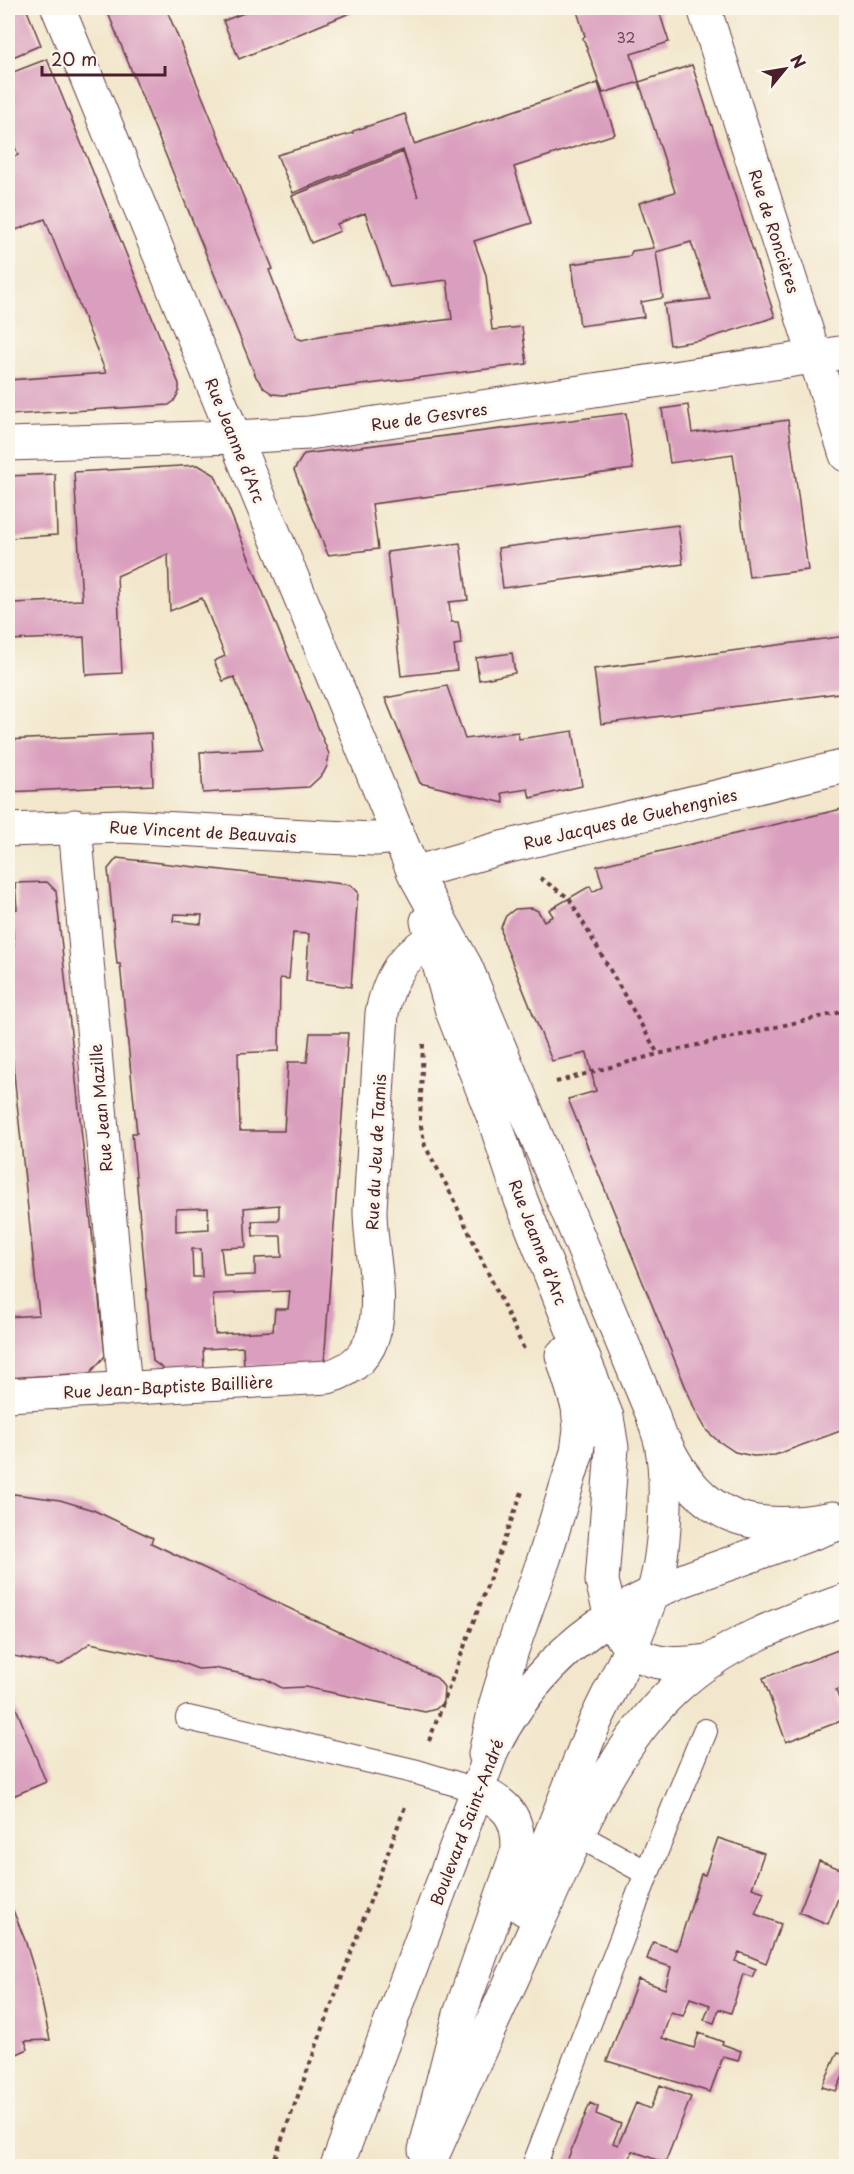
<svg xmlns="http://www.w3.org/2000/svg" width="854" height="2174" font-family="'Playpen Sans',sans-serif">
<rect width="100%" height="100%" fill="#fbf7ec"/>
<filter id="ink" filterUnits="userSpaceOnUse"><feTurbulence type="fractalNoise" baseFrequency=".0167" numOctaves="2"/><feDisplacementMap in="SourceGraphic" scale="12" xChannelSelector="R" yChannelSelector="G"/><feConvolveMatrix kernelMatrix="1 2 1 2 8 2 1 2 1" color-interpolation-filters="sRGB"/></filter>
<filter id="wash" filterUnits="userSpaceOnUse"><feTurbulence type="fractalNoise" baseFrequency=".008" numOctaves="4" result="noise"/><feDisplacementMap in="SourceGraphic" scale="24" xChannelSelector="R" yChannelSelector="G"/><feGaussianBlur stdDeviation="1.35" result="paint"/><feColorMatrix in="noise" values="0 0 0 0 0 0 0 0 0 0 0 0 0 0 0 0 0 1.4 0 .05"/><feComposite in="paint" operator="in"/></filter>
<g filter="url(#wash)">
<rect width="100%" height="100%" fill="#f2e7cc"/>
<g id="blocks">
<path fill="#da9fbe" fill-rule="evenodd" d="M 8,8 L 26,8 L 41,45 L 8,59 Z
M 106,8 L 166,8 L 273,269 L 269,270 L 284,309 L 297,338 L 302,340 L 324,335 L 452,319 L 447,280 L 390,287 L 365,213 L 337,224 L 340,231 L 311,243 L 292,196 L 403,152 L 418,197 L 403,150 L 293,193 L 277,155 L 353,133 L 353,131 L 405,114 L 414,144 L 598,83 L 615,134 L 514,167 L 532,223 L 474,241 L 486,275 L 492,330 L 522,327 L 527,364 L 283,395 L 273,394 L 264,388 L 256,377 Z
M 257,8 L 362,8 L 239,59 L 223,21 Z
M 576,8 L 658,8 L 669,42 L 631,54 L 639,82 L 603,93 L 583,38 L 585,36 Z
M 47,59 L 179,384 L 179,392 L 174,401 L 169,405 L 8,415 L 8,380 L 106,373 L 45,219 L 8,233 L 8,195 L 12,193 L 8,183 L 8,159 L 18,155 L 8,128 L 8,74 Z
M 692,65 L 775,317 L 703,340 L 670,345 L 664,304 L 710,299 L 691,242 L 656,252 L 663,298 L 641,302 L 644,317 L 580,326 L 572,264 L 630,256 L 632,251 L 654,248 L 639,203 L 675,192 L 639,82 Z
M 688,405 L 692,433 L 788,420 L 808,570 L 749,577 L 733,454 L 670,463 L 662,409 Z
M 626,413 L 633,469 L 372,504 L 378,549 L 328,555 L 294,470 L 304,454 Z
M 198,465 L 215,475 L 329,754 L 327,766 L 323,774 L 309,787 L 203,793 L 200,752 L 263,749 L 234,677 L 223,681 L 214,661 L 225,656 L 202,598 L 170,611 L 168,554 L 117,576 L 122,673 L 86,675 L 84,637 L 8,640 L 8,599 L 13,599 L 13,603 L 82,600 L 74,472 Z
M 55,474 L 57,535 L 8,538 L 8,476 Z
M 678,525 L 683,564 L 503,588 L 498,548 Z
M 460,543 L 468,600 L 449,602 L 451,622 L 458,622 L 460,632 L 461,644 L 454,645 L 457,670 L 401,676 L 387,552 Z
M 846,636 L 846,692 L 601,724 L 594,669 Z
M 512,653 L 515,673 L 479,680 L 476,658 Z
M 447,686 L 465,739 L 518,732 L 519,739 L 573,731 L 582,786 L 530,798 L 528,789 L 502,793 L 504,803 L 420,783 L 385,698 Z
M 151,733 L 153,785 L 8,792 L 8,740 Z
M 846,808 L 846,1429 L 775,1455 L 753,1456 L 735,1452 L 717,1440 L 707,1431 L 695,1410 L 568,1099 L 596,1091 L 587,1053 L 552,1061 L 502,937 L 501,927 L 506,916 L 515,909 L 532,908 L 538,911 L 544,921 L 553,916 L 549,910 L 590,886 L 593,892 L 603,886 L 597,866 Z
M 117,858 L 351,885 L 358,892 L 351,987 L 306,981 L 309,934 L 293,933 L 289,979 L 280,978 L 279,1051 L 238,1053 L 240,1131 L 284,1131 L 288,1062 L 307,1062 L 310,1033 L 348,1033 L 324,1364 L 244,1366 L 243,1347 L 203,1349 L 204,1368 L 165,1370 L 153,1361 L 132,1133 L 137,1133 L 120,964 L 117,964 L 108,869 ZM 174,914 L 202,915 L 201,924 L 173,921 ZM 279,1205 L 279,1220 L 252,1221 L 253,1236 L 281,1236 L 282,1257 L 255,1258 L 255,1275 L 224,1276 L 221,1248 L 246,1247 L 244,1208 ZM 208,1208 L 209,1229 L 176,1231 L 176,1209 ZM 192,1249 L 201,1249 L 202,1277 L 193,1277 ZM 290,1291 L 288,1309 L 275,1309 L 273,1331 L 215,1334 L 213,1294 Z
M 47,882 L 56,891 L 105,1356 L 90,1373 L 8,1378 L 8,1317 L 39,1315 L 8,1016 L 8,948 L 14,947 L 11,910 L 17,909 L 15,883 Z
M 14,1494 L 60,1500 L 93,1510 L 153,1538 L 151,1543 L 437,1678 L 444,1687 L 443,1702 L 436,1709 L 425,1712 L 305,1687 L 282,1688 L 266,1679 L 214,1668 L 198,1669 L 177,1661 L 90,1643 L 60,1665 L 8,1655 L 8,1497 Z
M 846,1647 L 846,1687 L 836,1690 L 846,1719 L 786,1742 L 763,1678 Z
M 8,1688 L 46,1782 L 8,1798 Z
M 718,1838 L 764,1853 L 752,1888 L 764,1892 L 755,1914 L 781,1924 L 766,1963 L 739,1952 L 735,1961 L 756,1969 L 752,1977 L 743,1974 L 731,2013 L 719,2009 L 714,2023 L 704,2020 L 710,2005 L 690,1998 L 683,2016 L 671,2012 L 662,2038 L 694,2048 L 699,2033 L 723,2042 L 722,2044 L 741,2051 L 738,2061 L 723,2057 L 710,2092 L 607,2061 L 638,1979 L 665,1989 L 671,1967 L 647,1959 L 653,1942 L 677,1950 L 701,1874 L 705,1875 Z
M 819,1861 L 846,1871 L 846,1878 L 828,1924 L 799,1912 Z
M 8,1898 L 25,1940 L 37,1979 L 50,2040 L 25,2041 L 28,2049 L 8,2058 Z
M 838,2052 L 846,2055 L 846,2070 L 836,2091 L 822,2087 Z
M 660,2085 L 691,2097 L 665,2163 L 633,2151 L 626,2166 L 565,2166 L 590,2103 L 598,2107 L 596,2114 L 621,2124 L 613,2143 L 618,2145 L 636,2103 L 650,2109 Z"/>
</g>
</g>
<g filter="url(#ink)">
<use href="#blocks" fill-opacity="0" stroke="#633d43" stroke-width="1.5"/>
<g fill="none" stroke-linecap="round" stroke-linejoin="round">
<g stroke="#633d43" stroke-width="26">
<path id="service" d="M 188,1718 L 417,1772 L 476,1790
M 578,1835 L 647,1873
M 534,2166 L 647,1873 L 705,1731"/>
</g>
<g stroke="#633d43" stroke-width="35">
<path id="minor" d="M 58,8 L 399,837 L 414,873 L 466,967 L 653,1416 C 655,1425 659,1434 661,1443 C 669,1482 665,1556 653,1593
M 704,8 L 846,455
M 8,444 L 234,437 L 309,433 L 846,352
M 75,826 L 125,1389
M 8,830 L 122,826 L 325,837 L 375,839 L 399,837
M 414,873 L 497,849 L 846,766
M 427,921 L 452,1011 L 494,1119 L 521,1200 L 607,1417 L 612,1448 L 602,1581 L 611,1617
M 8,1395 L 328,1377 C 405,1355 369,1266 370,1209 L 382,1013 C 390,971 408,949 447,932
M 665,1443 C 702,1522 753,1533 833,1518
M 485,1754 L 496,1703 L 512,1650 L 545,1556 L 577,1452 L 580,1429 L 578,1407 L 562,1355"/>
</g>
<g stroke="#633d43" stroke-width="35">
<path id="tertiary" d="M 425,2150 L 460,2014 L 518,1850 C 519,1816 506,1803 476,1790"/>
</g>
<g stroke="#633d43" stroke-width="35">
<path id="secondary" d="M 619,1632 C 622,1637 626,1643 630,1647 C 650,1669 687,1664 713,1660
M 524,1909 L 537,1869 L 595,1722 L 631,1648 L 653,1593
M 337,2166 L 493,1748 C 523,1687 571,1639 630,1605 C 661,1587 697,1575 731,1563 C 769,1549 808,1535 846,1521
M 428,2166 C 464,2083 502,2001 540,1918 C 576,1839 610,1750 675,1689 C 722,1644 786,1621 846,1600"/>
</g>
<path stroke="#633d43" stroke-width="4" stroke-dasharray="4.5 4.5" stroke-linecap="butt" d="M 540,878 L 569,898 L 658,1054
M 423,1044 L 420,1121 L 425,1146 L 448,1188 L 524,1349
M 556,1082 L 658,1054 L 846,1011
M 429,1741 L 522,1492
M 272,2166 L 406,1804"/>
<use href="#service" stroke="#fff" stroke-width="24"/>
<use href="#minor" stroke="#fff" stroke-width="33"/>
<use href="#tertiary" stroke="#fff" stroke-width="33"/>
<use href="#secondary" stroke="#fff" stroke-width="33"/>
</g>
</g>
<g text-anchor="middle" dominant-baseline="central" stroke-width="6" stroke-linejoin="round" paint-order="stroke">
<g font-size="14" fill="#6e3f50">
<text x="626" y="37">32</text>
</g>
<g font-size="16" fill="#4a1f2b" stroke="#fbf7ec">
<text transform="translate(775 231) rotate(72)">Rue de Roncières</text>
<text transform="translate(429 416) rotate(-8)">Rue de Gesvres</text>
<text transform="translate(236 440) rotate(68)">Rue Jeanne d'Arc</text>
<text transform="translate(630 818) rotate(-13)">Rue Jacques de Guehengnies</text>
<text transform="translate(203 831) rotate(3)">Rue Vincent de Beauvais</text>
<text transform="translate(100 1108) rotate(-95)">Rue Jean Mazille</text>
<text transform="translate(375 1152) rotate(-87)">Rue du Jeu de Tamis</text>
<text transform="translate(539 1242) rotate(69)">Rue Jeanne d'Arc</text>
<text transform="translate(168 1386) rotate(-3)">Rue Jean-Baptiste Baillière</text>
<text transform="translate(466 1822) rotate(-69)">Boulevard Saint-André</text>
</g>
</g>
<rect width="854" height="2174" fill="none" stroke="#fbf7ec" stroke-width="30"/>
<g transform="translate(785 69) rotate(60)" stroke="#fbf7ec" stroke-width="4.5" paint-order="stroke">
<path d="M0-4.5L10 22L0 15L-10 22Z" fill="#4a1f2b"/>
<text y="-9" font-size="16" font-weight="bold" text-anchor="middle" fill="#4a1f2b">N</text>
</g>
<path d="M42 66v9h123v-9" fill="none" stroke="#4a1f2b" stroke-width="3"/>
<text x="51" y="66" font-size="18" fill="#4a1f2b" stroke="#fbf7ec" stroke-width="4.5" paint-order="stroke">20 m</text>
</svg>
